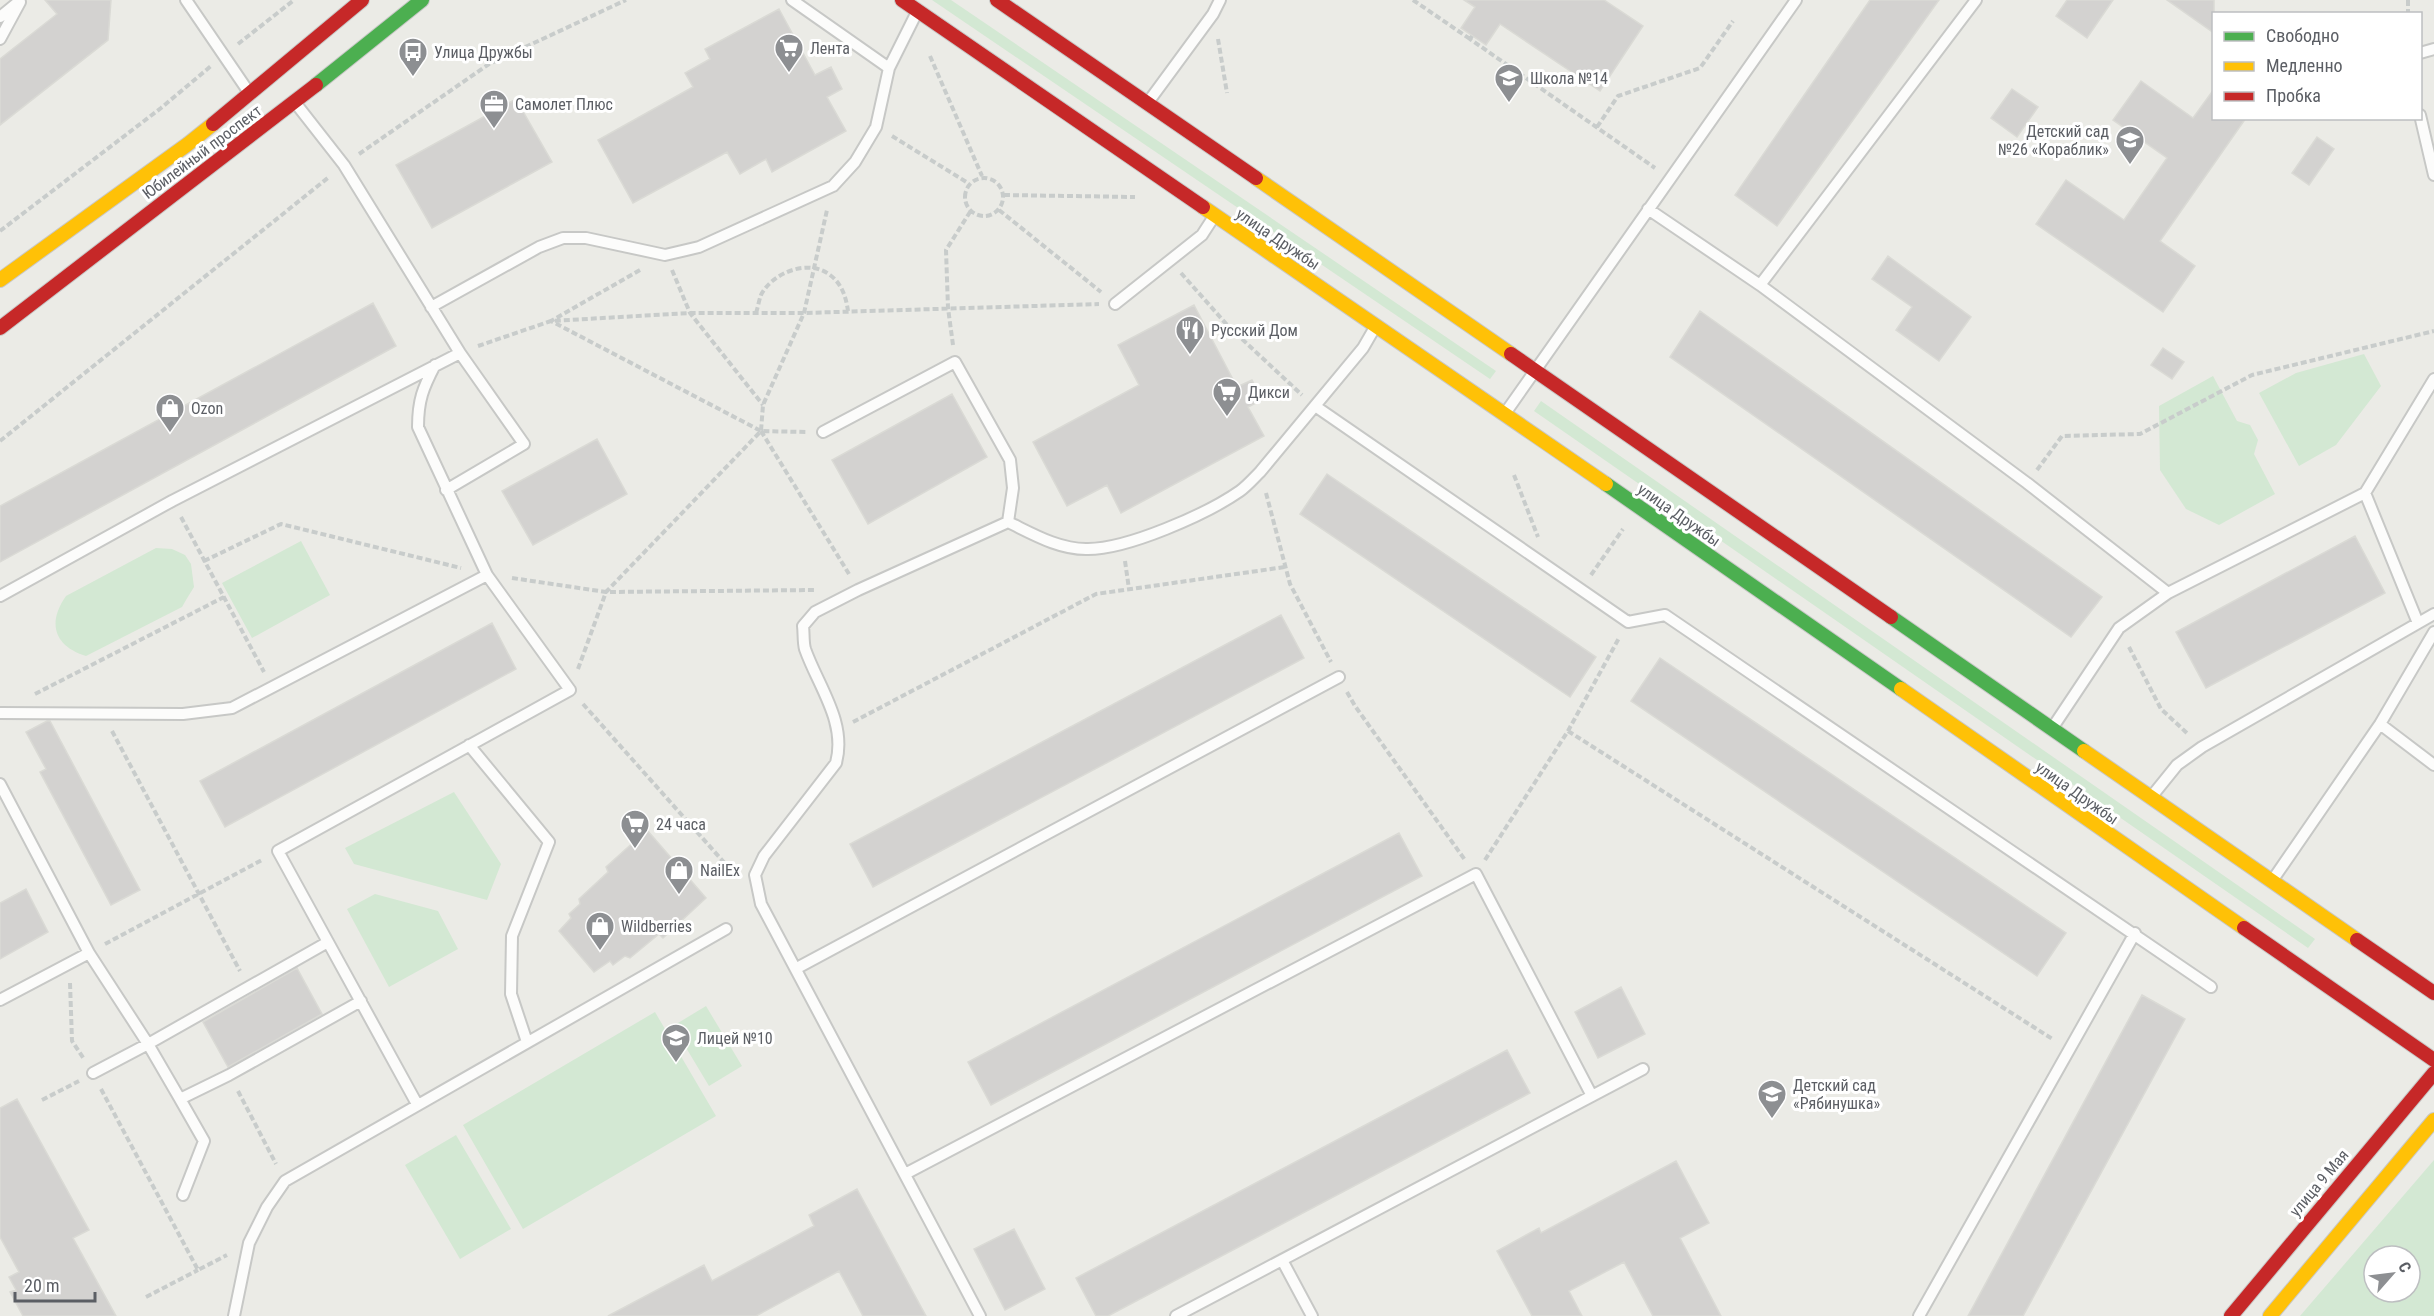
<svg xmlns="http://www.w3.org/2000/svg" width="2434" height="1316" font-family="'Roboto Condensed',sans-serif">
<rect width="100%" height="100%" fill="#ebebe6"/>
<path fill="#d3e8d3" fill-rule="evenodd" d="M 932,0 L 951,0 L 1496,371 L 1490,379 Z
M 2364,354 L 2381,386 L 2336,445 L 2299,466 L 2259,393 L 2296,373 Z
M 2213,376 L 2237,421 L 2250,425 L 2258,440 L 2254,454 L 2275,494 L 2219,525 L 2186,509 L 2160,470 L 2159,406 Z
M 1541,401 L 2315,939 L 2308,948 L 1534,411 Z
M 301,541 L 330,595 L 252,638 L 222,583 Z
M 156,548 L 172,549 L 185,555 L 191,564 L 194,587 L 186,600 L 182,607 L 86,656 C 54,646 47,623 66,596 Z
M 454,792 L 501,864 L 487,900 L 354,864 L 345,848 Z
M 375,894 L 438,911 L 458,949 L 389,987 L 347,909 Z
M 706,1006 L 742,1066 L 709,1086 L 673,1026 Z
M 655,1012 L 716,1116 L 523,1229 L 463,1125 Z
M 456,1135 L 511,1229 L 460,1259 L 405,1165 Z
M 2434,1160 L 2434,1316 L 2300,1316 ZM 2374,1256 L 2410,1256 L 2410,1292 L 2374,1292 Z"/>
<path fill="#d3d2d0" stroke="#dadad5" stroke-width="1.5" d="M 45,0 L 111,0 L 108,40 L 0,125 L 0,59 L 57,14 Z
M 1464,0 L 1604,0 L 1643,26 L 1600,91 L 1500,24 L 1486,45 L 1461,28 L 1475,7 Z
M 1870,0 L 1939,0 L 1777,226 L 1735,195 Z
M 2067,0 L 2113,0 L 2087,38 L 2056,16 Z
M 2167,0 L 2214,0 L 2214,33 Z
M 779,9 L 815,75 L 831,67 L 842,89 L 827,97 L 846,131 L 772,172 L 766,159 L 740,174 L 727,152 L 633,203 L 598,140 L 693,87 L 685,73 L 710,59 L 705,49 Z
M 2141,81 L 2193,118 L 2214,89 L 2214,118 L 2246,118 L 2160,241 L 2195,266 L 2163,312 L 2036,224 L 2066,180 L 2124,220 L 2167,158 L 2113,120 Z
M 2012,89 L 2038,107 L 2017,137 L 1991,118 Z
M 516,99 L 552,162 L 432,228 L 396,165 Z
M 2317,137 L 2334,149 L 2309,185 L 2292,173 Z
M 1888,256 L 1971,317 L 1939,361 L 1896,330 L 1912,307 L 1872,279 Z
M 373,303 L 396,346 L 0,562 L 0,506 Z
M 1194,305 L 1237,387 L 1252,380 L 1262,400 L 1248,407 L 1264,436 L 1121,513 L 1107,485 L 1067,506 L 1033,442 L 1139,385 L 1118,345 Z
M 1700,311 L 2102,597 L 2071,637 L 1670,357 Z
M 2163,348 L 2184,362 L 2172,379 L 2151,365 Z
M 952,394 L 987,457 L 868,524 L 832,460 Z
M 597,439 L 627,494 L 533,545 L 502,491 Z
M 1327,474 L 1596,657 L 1570,697 L 1300,514 Z
M 2355,536 L 2385,593 L 2206,688 L 2176,632 Z
M 1281,615 L 1304,658 L 873,887 L 850,844 Z
M 492,623 L 516,669 L 225,827 L 200,781 Z
M 1660,658 L 2066,933 L 2037,976 L 1631,701 Z
M 47,721 L 50,721 L 140,890 L 111,905 L 40,772 L 46,769 L 26,732 Z
M 647,830 L 706,898 L 663,938 L 659,934 L 630,958 L 625,956 L 613,965 L 610,961 L 594,972 L 559,931 L 571,918 L 569,914 L 580,904 L 579,899 L 608,872 L 606,867 Z
M 1399,833 L 1422,876 L 991,1105 L 968,1062 Z
M 26,889 L 48,932 L 0,959 L 0,903 Z
M 297,968 L 322,1014 L 228,1067 L 203,1022 Z
M 1621,987 L 1645,1034 L 1598,1058 L 1575,1012 Z
M 2142,995 L 2185,1019 L 2023,1316 L 1968,1316 Z
M 1507,1050 L 1530,1093 L 1108,1316 L 1096,1316 L 1076,1278 Z
M 17,1099 L 89,1230 L 73,1238 L 116,1316 L 23,1316 L 10,1292 L 16,1290 L 9,1277 L 19,1272 L 0,1237 L 0,1108 Z
M 1676,1161 L 1709,1223 L 1680,1238 L 1721,1316 L 1653,1316 L 1624,1262 L 1569,1291 L 1582,1316 L 1532,1316 L 1497,1251 L 1539,1228 L 1541,1233 Z
M 857,1189 L 926,1316 L 863,1316 L 839,1271 L 756,1316 L 608,1316 L 704,1265 L 712,1281 L 814,1226 L 809,1215 Z
M 1014,1229 L 1045,1289 L 1005,1310 L 974,1249 Z"/>
<g fill="none" stroke-linecap="round" stroke-linejoin="round">
<g stroke="#c7c8c6" stroke-width="14">
<path id="lane" d="M 186,0 L 248,91
M 792,0 L 889,68
M 0,17 L 16,4
M 0,39 L 20,2
M 2420,53 L 2434,49
M 1149,101 L 1213,14 L 1220,0
M 297,105 L 344,165 L 460,353 L 524,444 L 446,490
M 2420,115 L 2434,175
M 1648,209 L 1760,285 L 1976,0
M 1760,285 L 2027,483 L 2168,593
M 1115,304 L 1202,235 L 1213,218
M 431,307 L 539,247 L 563,238 L 586,238 L 665,255 L 699,247 L 833,186 L 855,162 L 876,127 L 889,68 L 916,14
M 1315,406 L 1628,622 L 1665,615 L 2211,987
M 1506,412 L 1796,0
M 823,432 L 955,362 L 1010,460 L 1013,488 L 1008,522
M 2365,493 L 2418,623
M 0,596 L 172,501 L 460,353
M 0,713 L 183,714 L 232,708 L 487,575 L 418,427 C 418,400 423,388 435,365
M 2380,724 L 2434,765
M 2053,727 L 2119,628 L 2168,593 L 2365,493 L 2434,379
M 469,745 L 549,842 L 512,936 L 511,994 L 527,1042
M 0,784 L 89,953 L 0,1000
M 2152,796 L 2177,765 L 2202,747 L 2434,614
M 2274,878 L 2380,724 L 2434,632
M 328,942 L 278,851 L 570,690 L 487,575
M 89,953 L 148,1044 L 328,942 L 417,1104
M 797,968 L 1339,677
M 93,1073 L 148,1044 L 180,1099 L 229,1075 L 361,1001
M 180,1099 L 204,1141 L 183,1195
M 905,1174 L 1476,874 L 1592,1096
M 1282,1260 L 1312,1316
M 234,1316 L 249,1243 L 267,1207 L 285,1181 L 726,929
M 980,1316 L 761,904 L 755,875 L 764,856 L 836,763 C 847,722 818,686 805,649 C 803,642 804,633 803,626 L 815,612 L 858,590 L 1008,522 C 1033,534 1058,549 1086,549 C 1126,550 1207,514 1240,491 C 1247,486 1254,478 1260,472 L 1363,348 L 1374,329
M 1176,1316 L 1643,1069
M 1919,1316 L 2135,933"/>
</g>
<g stroke="#c8c8c7" stroke-width="16">
<path id="fast" d="M 316,85 L 422,0
M 1606,484 L 1901,689
M 1891,617 L 2084,751"/>
</g>
<g stroke="#c8c8c7" stroke-width="16">
<path id="slow" d="M 1256,178 L 1511,354
M 1203,207 L 1606,484
M 0,280 L 188,144 L 213,124
M 1901,689 L 2244,928
M 2084,751 L 2357,940
M 2270,1316 L 2434,1120"/>
</g>
<g stroke="#c8c8c7" stroke-width="16">
<path id="jam" d="M 902,0 L 1203,207
M 997,0 L 1256,178
M 213,124 L 362,0
M 0,328 L 316,85
M 1511,354 L 1891,617
M 2244,928 L 2434,1060
M 2357,940 L 2434,993
M 2231,1316 L 2434,1073"/>
</g>
<path stroke="#c8cccb" stroke-width="4" stroke-dasharray="6 3" stroke-linecap="butt" d="M 1413,0 L 1470,39
M 2408,0 L 2408,14
M 1472,36 L 1470,39 L 1655,168
M 1218,39 L 1227,93
M 238,44 L 294,0
M 930,56 L 982,176
M 1597,127 L 1618,96 L 1700,68 L 1733,21
M 892,136 L 968,183
M 359,154 L 489,64 L 626,0
M965 197a19 19 0 1 1 38 0a19 19 0 1 1-38 0Z
M 1004,195 L 1135,197
M 999,210 L 1101,292
M 0,231 L 161,108 L 211,66
M 640,270 L 551,321 L 761,431 L 807,432
M 672,270 L 690,313 L 763,405
M 1181,273 L 1228,326 L 1302,395
M 756,313 C 758,307 759,300 761,295 C 772,273 808,258 830,275 C 842,284 846,297 848,311
M 953,345 L 948,308 L 946,250 L 970,212
M 478,346 L 551,321 L 690,313 L 804,313 L 1099,304
M 761,431 L 849,574
M 0,441 L 329,177
M 2037,470 L 2062,436 L 2140,434 L 2252,375 L 2434,331
M 1514,475 L 1538,537
M 1266,493 L 1290,584 L 1331,662
M 181,517 L 264,672
M 204,561 L 281,524 L 461,568
M 1125,561 L 1129,589
M 1591,575 L 1623,529
M 512,578 L 606,592 L 816,590
M 2129,647 L 2161,709 L 2188,734
M 578,669 L 606,592 L 761,431 L 763,405 L 804,313 L 827,210
M 1347,692 L 1355,706 L 1465,860
M 35,694 L 224,597
M 583,704 L 737,877
M 853,722 L 1096,594 L 1285,567
M 112,731 L 240,971
M 1568,731 L 2054,1040
M 1485,860 L 1568,731 L 1619,638
M 105,944 L 262,860
M 70,983 L 72,1041 L 84,1059
M 101,1089 L 198,1270 L 227,1255
M 238,1091 L 276,1164
M 42,1100 L 79,1081
M 146,1297 L 198,1270"/>
<use href="#lane" stroke="#fcfcfb" stroke-width="10"/>
<use href="#fast" stroke="#4caf50" stroke-width="14"/>
<use href="#slow" stroke="#ffc107" stroke-width="14"/>
<use href="#jam" stroke="#c62828" stroke-width="14"/>
</g>
<defs>
<g id="supermarket-pin" transform="scale(1.5)"><path d="M0 17L-7.5 6A9.5 9.5 0 1 1 7.5 6Z" fill="#8d8f92" stroke="#fff"/><path d="M-6-5.5h2.5l.6 2H6L4.5 2H-2.5L-4.4-4H-6ZM-1.5 3.2a1.3 1.3 0 1 0 .1 0ZM3 3.2a1.3 1.3 0 1 0 .1 0Z" fill="#fff"/></g>
<g id="bus-pin" transform="scale(1.5)"><path d="M0 17L-7.5 6A9.5 9.5 0 1 1 7.5 6Z" fill="#8d8f92" stroke="#fff"/><path d="M-5-6H5V4H4V6H2V4H-2V6H-4V4H-5ZM-3.5-4V0h7V-4ZM-3.5 1.2v1.5H-2V1.2ZM2 1.2v1.5H3.5V1.2Z" fill="#fff"/></g>
<g id="school-pin" transform="scale(1.5)"><path d="M0 17L-7.5 6A9.5 9.5 0 1 1 7.5 6Z" fill="#8d8f92" stroke="#fff"/><path d="M0-5L7-2L0 1L-7-2ZM-4 1L0 2.5L4 1V4Q0 6-4 4Z" fill="#fff"/></g>
<g id="office-pin" transform="scale(1.5)"><path d="M0 17L-7.5 6A9.5 9.5 0 1 1 7.5 6Z" fill="#8d8f92" stroke="#fff"/><path d="M-6-3h4V-5.5h4V-3h4V5H-6ZM-1-4.5V-3h2v-1.5ZM-6 0V1H6V0Z" fill="#fff"/></g>
<g id="restaurant-pin" transform="scale(1.5)"><path d="M0 17L-7.5 6A9.5 9.5 0 1 1 7.5 6Z" fill="#8d8f92" stroke="#fff"/><path d="M-5-6h1v4h1v-4h1v4h1v-4h1v5L-1.5 .5V6h-2V.5L-5-1ZM5-6V6H3V1.5H1.5Q1.5-4 5-6Z" fill="#fff"/></g>
<g id="shop-pin" transform="scale(1.5)"><path d="M0 17L-7.5 6A9.5 9.5 0 1 1 7.5 6Z" fill="#8d8f92" stroke="#fff"/><path d="M-5-2.5h2.3a2.7 3.5 0 0 1 5.4 0H5L5.5 6h-11ZM-1.5-2.5h3a1.5 2.3 0 0 0-3 0Z" fill="#fff"/></g>
</defs>
<g fill-rule="evenodd">
<use href="#supermarket-pin" x="789" y="48"/>
<use href="#bus-pin" x="413" y="52"/>
<use href="#school-pin" x="1509" y="78"/>
<use href="#office-pin" x="494" y="104"/>
<use href="#school-pin" x="2130" y="140"/>
<use href="#restaurant-pin" x="1190" y="330"/>
<use href="#supermarket-pin" x="1227" y="392"/>
<use href="#shop-pin" x="170" y="408"/>
<use href="#supermarket-pin" x="635" y="824"/>
<use href="#shop-pin" x="679" y="870"/>
<use href="#shop-pin" x="600" y="926"/>
<use href="#school-pin" x="676" y="1038"/>
<use href="#school-pin" x="1772" y="1094"/>
</g>
<g text-anchor="middle" dominant-baseline="central" stroke-width="6" stroke-linejoin="round" paint-order="stroke">
<g font-size="16" fill="#5b5e64" stroke="#fff" text-anchor="start">
<text x="810" y="48">Лента</text>
<text x="434" y="52">Улица Дружбы</text>
<text x="1530" y="78">Школа №14</text>
<text x="515" y="104">Самолет Плюс</text>
<text x="2109" y="131" text-anchor="end">Детский сад<tspan x="2109" dy="18">№26 «Кораблик»</tspan></text>
<text x="1211" y="330">Русский Дом</text>
<text x="1248" y="392">Дикси</text>
<text x="191" y="408">Ozon</text>
<text x="656" y="824">24 часа</text>
<text x="700" y="870">NailEx</text>
<text x="621" y="926">Wildberries</text>
<text x="697" y="1038">Лицей №10</text>
<text x="1793" y="1085">Детский сад<tspan x="1793" dy="18">«Рябинушка»</tspan></text>
</g>
<g font-size="16" fill="#5b5e64" stroke="#fff">
<text transform="translate(202 152) rotate(-37)">Юбилейный проспект</text>
<text transform="translate(1278 239) rotate(34)">улица Дружбы</text>
<text transform="translate(1679 515) rotate(35)">улица Дружбы</text>
<text transform="translate(2077 793) rotate(35)">улица Дружбы</text>
<text transform="translate(2319 1183) rotate(-50)">улица 9 Мая</text>
</g>
</g>
<rect x="2212" y="12" width="210" height="108" fill="#ffffff" stroke="#bdbfc1" stroke-width="1.5"/>
<rect x="2224" y="32" width="30" height="9" fill="#4caf50" stroke="#bdbfc1" stroke-width="1.5"/>
<text x="2266" y="42" font-size="18" fill="#5b5e64">Свободно</text>
<rect x="2224" y="62" width="30" height="9" fill="#ffc107" stroke="#bdbfc1" stroke-width="1.5"/>
<text x="2266" y="72" font-size="18" fill="#5b5e64">Медленно</text>
<rect x="2224" y="92" width="30" height="9" fill="#c62828" stroke="#bdbfc1" stroke-width="1.5"/>
<text x="2266" y="102" font-size="18" fill="#5b5e64">Пробка</text>
<g transform="translate(2392 1274) rotate(62)"><circle r="28" fill="#ffffff" stroke="#bdbfc1" stroke-width="1.5"/>
<path d="M0-4.5L10 22L0 15L-10 22Z" fill="#8d8f92"/>
<text y="-9" font-size="16" font-weight="bold" text-anchor="middle" fill="#5b5e64">С</text>
</g>
<path d="M15 1292v9h80v-9" fill="none" stroke="#5b5e64" stroke-width="3"/>
<text x="24" y="1292" font-size="18" fill="#5b5e64" stroke="#ffffff" stroke-width="4.5" paint-order="stroke">20 m</text>
</svg>
